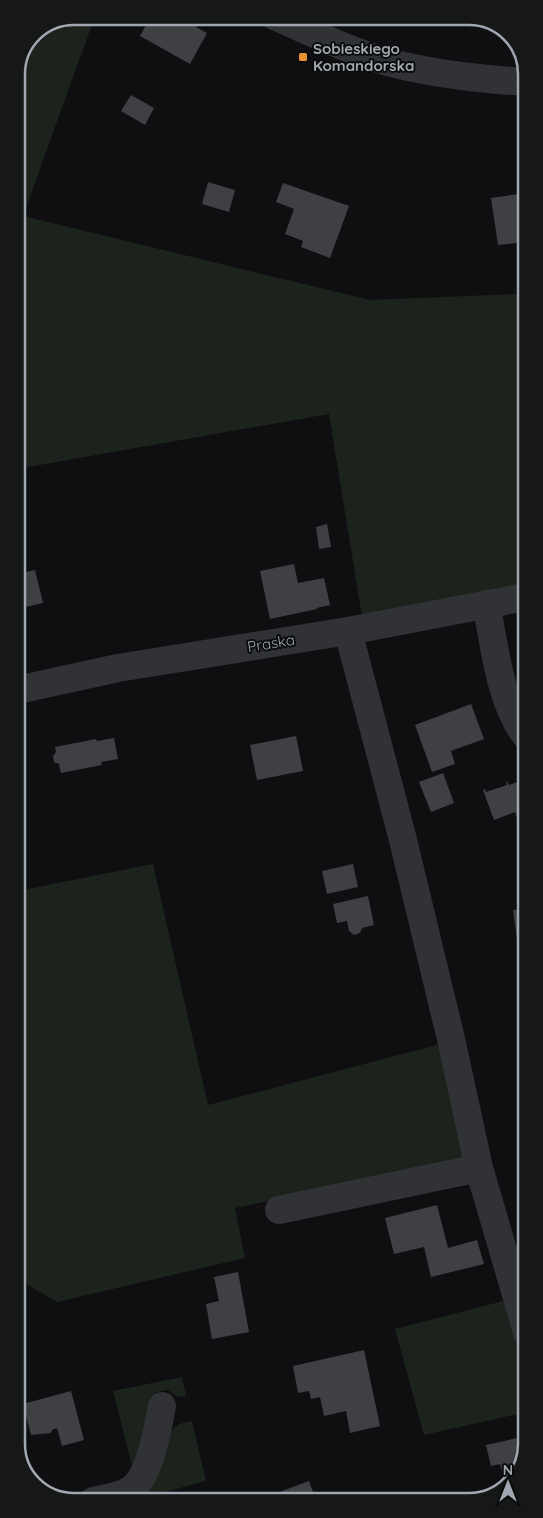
<svg xmlns="http://www.w3.org/2000/svg" width="543" height="1518" font-family="Quicksand,sans-serif">
<rect width="100%" height="100%" fill="#0f0f11"/>
<path fill="#1c231c" d="M 74,16 L 95,16 L 23,216 L 370,300 L 519,294 L 525,311 L 525,587 L 362,617 L 329,414 L 17,469 L 16,71 L 33,33 Z
M 153,864 L 208,1105 L 444,1043 L 464,1156 L 455,1163 L 235,1208 L 245,1258 L 57,1302 L 24,1283 L 18,1285 L 18,891 Z
M 511,1299 L 527,1363 L 527,1412 L 424,1435 L 395,1329 Z
M 182,1377 L 186,1396 L 178,1397 L 168,1390 L 156,1392 L 140,1458 L 133,1470 L 113,1391 Z
M 192,1421 L 206,1481 L 131,1501 L 169,1432 L 179,1424 Z"/>
<path fill="#3e4044" d="M 151,16 L 180,16 L 197,25 L 196,27 L 207,33 L 190,64 L 140,36 Z
M 131,95 L 154,108 L 145,125 L 121,111 Z
M 208,182 L 235,190 L 229,212 L 202,204 Z
M 283,183 L 349,206 L 330,258 L 301,247 L 303,241 L 285,234 L 294,209 L 276,202 Z
M 525,193 L 525,242 L 498,245 L 491,198 Z
M 327,524 L 331,547 L 319,549 L 316,527 Z
M 294,564 L 298,583 L 324,578 L 330,605 L 317,608 L 317,609 L 270,619 L 260,571 Z
M 35,570 L 43,603 L 17,609 L 17,574 Z
M 471,704 L 484,739 L 451,751 L 455,764 L 432,772 L 415,725 Z
M 296,736 L 303,771 L 257,780 L 250,745 Z
M 114,738 L 118,759 L 101,762 L 102,765 L 61,773 L 59,764 L 54,762 L 53,756 L 56,752 L 55,747 L 96,739 L 97,741 Z
M 443,773 L 454,803 L 431,812 L 419,782 Z
M 526,779 L 526,822 L 519,824 L 515,812 L 494,820 L 483,790 L 485,789 L 486,792 L 507,785 L 506,782 L 507,781 L 509,785 Z
M 17,848 L 24,875 L 17,876 Z
M 353,864 L 358,887 L 327,894 L 322,871 Z
M 368,896 L 374,925 L 362,928 L 360,933 L 354,935 L 349,931 L 347,921 L 337,923 L 333,904 Z
M 526,909 L 526,961 L 520,962 L 513,910 Z
M 437,1205 L 448,1248 L 477,1240 L 484,1264 L 431,1277 L 424,1247 L 394,1254 L 385,1218 Z
M 238,1272 L 249,1332 L 212,1339 L 206,1304 L 219,1301 L 214,1277 Z
M 364,1350 L 380,1426 L 350,1433 L 346,1411 L 324,1416 L 320,1397 L 311,1399 L 309,1391 L 298,1393 L 293,1366 Z
M 71,1391 L 84,1440 L 62,1446 L 57,1428 L 52,1430 L 51,1433 L 31,1435 L 23,1404 Z
M 522,1437 L 525,1449 L 515,1478 L 504,1481 L 500,1464 L 491,1466 L 486,1445 Z
M 309,1481 L 316,1500 L 264,1501 L 263,1498 Z"/>
<g fill="none" stroke-linecap="round" stroke-linejoin="round">
<path stroke="#313235" stroke-width="28" d="M 274,16 C 311,32 349,51 388,62 C 432,74 479,79 525,82
M 486,604 C 495,646 499,701 526,736
M 348,631 L 402,836 L 451,1039 L 479,1168 L 527,1332
M 17,690 L 118,668 L 348,631 L 525,597
M 279,1210 L 479,1168
M 93,1501 C 105,1498 120,1497 130,1490 C 150,1478 158,1427 162,1406"/>
</g>
<rect fill="#e79131" stroke="#0a0b0b" stroke-width="2" x="298" y="52" width="10" height="10" rx="2.5"/>
<g text-anchor="middle" dominant-baseline="central" stroke-width="4" stroke-linejoin="round" paint-order="stroke">
<g font-size="15" font-weight="bold" fill="#a1a8b1" stroke="#0a0b0b" text-anchor="start">
<text x="313" y="48">Sobieskiego<tspan x="313" dy="17">Komandorska</tspan></text>
</g>
<g font-size="15" fill="#a1a8b1" stroke="#0a0b0b">
<text transform="translate(271 643) rotate(-9)">Praska</text>
</g>
</g>
<path d="M0 0H543V1518H0ZM74 25H469A49 49 0 0 1 518 74V1444A49 49 0 0 1 469 1493H74A49 49 0 0 1 25 1444V74A49 49 0 0 1 74 25Z" fill="#161818" fill-rule="evenodd"/>
<path fill="none" stroke="#a1a8b1" stroke-width="2.5" d="M74 25H469A49 49 0 0 1 518 74V1444A49 49 0 0 1 469 1493H74A49 49 0 0 1 25 1444V74A49 49 0 0 1 74 25Z"/>
<g transform="translate(508 1483)" stroke="#0a0b0b" stroke-width="4" paint-order="stroke">
<path d="M0-4L9 19L0 12L-9 19Z" fill="#a1a8b1"/>
<text y="-8" font-size="14" font-weight="bold" text-anchor="middle" fill="#a1a8b1">N</text>
</g>
</svg>
